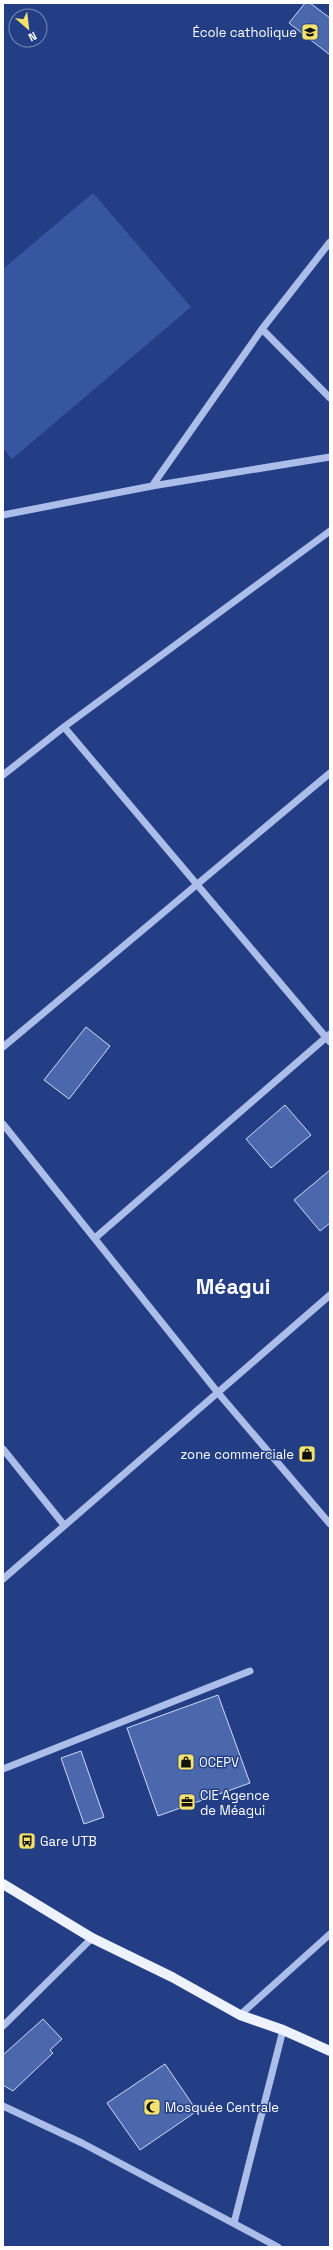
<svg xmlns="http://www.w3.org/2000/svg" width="333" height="2250" font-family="'Space Grotesk',sans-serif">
<rect width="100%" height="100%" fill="#233e84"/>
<path fill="#3756a1" d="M 93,193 L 191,307 L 12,459 L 3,448 L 3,269 Z"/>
<path fill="#4b68ac" stroke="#cfdbf6" d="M 305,3 L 310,3 L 330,18 L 330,55 L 289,23 Z
M 86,1027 L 110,1046 L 69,1099 L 44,1080 Z
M 285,1105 L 311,1135 L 271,1168 L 246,1139 Z
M 330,1170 L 330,1223 L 320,1231 L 294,1200 Z
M 218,1695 L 250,1783 L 158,1816 L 127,1728 Z
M 81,1751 L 104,1817 L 84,1824 L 61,1758 Z
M 43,2019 L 62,2039 L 50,2050 L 53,2053 L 13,2091 L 3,2085 L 3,2055 Z
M 165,2064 L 197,2111 L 140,2150 L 107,2103 Z"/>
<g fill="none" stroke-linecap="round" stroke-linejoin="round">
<path stroke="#abbde8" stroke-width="7" d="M 262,329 L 330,398
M 152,486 L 262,329 L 330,242
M 3,515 L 152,486 L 330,457
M 64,727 L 330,1042
M 3,775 L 64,727 L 330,531
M 3,1047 L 330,773
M 3,1124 L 219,1394 L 330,1524
M 95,1238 L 330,1034
M 3,1449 L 64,1525
M 3,1579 L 330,1295
M 3,1769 L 250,1671
M 240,2015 L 330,1934
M 3,2026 L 92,1938
M 3,2106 L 82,2143 L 278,2247
M 234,2223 L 283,2030"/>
<path stroke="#eef2fe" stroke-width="10" d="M 3,1884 L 92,1938 L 172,1977 L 240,2015 L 283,2030 L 330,2051"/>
</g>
<defs>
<g id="school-square" transform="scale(0.9)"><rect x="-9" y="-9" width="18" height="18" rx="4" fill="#f3e26e" stroke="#233e84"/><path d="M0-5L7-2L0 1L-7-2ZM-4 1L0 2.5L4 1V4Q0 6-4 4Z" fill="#111"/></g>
<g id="shop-square" transform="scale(0.9)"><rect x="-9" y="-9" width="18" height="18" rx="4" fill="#f3e26e" stroke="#233e84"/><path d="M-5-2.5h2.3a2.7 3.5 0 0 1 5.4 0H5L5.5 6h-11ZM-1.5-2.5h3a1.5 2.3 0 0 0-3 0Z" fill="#111"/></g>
<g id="office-square" transform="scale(0.9)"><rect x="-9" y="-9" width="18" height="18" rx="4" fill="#f3e26e" stroke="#233e84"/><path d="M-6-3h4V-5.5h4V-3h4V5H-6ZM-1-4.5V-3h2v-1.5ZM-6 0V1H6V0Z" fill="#111"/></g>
<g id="bus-square" transform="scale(0.9)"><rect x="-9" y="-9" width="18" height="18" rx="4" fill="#f3e26e" stroke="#233e84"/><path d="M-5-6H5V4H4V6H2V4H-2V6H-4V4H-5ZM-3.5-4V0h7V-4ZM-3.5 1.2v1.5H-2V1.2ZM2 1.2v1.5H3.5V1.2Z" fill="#111"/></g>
<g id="mosque-square" transform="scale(0.9)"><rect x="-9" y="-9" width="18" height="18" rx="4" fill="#f3e26e" stroke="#233e84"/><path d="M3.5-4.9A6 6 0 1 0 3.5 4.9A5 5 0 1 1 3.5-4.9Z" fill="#111"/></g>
</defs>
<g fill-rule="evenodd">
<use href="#school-square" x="310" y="32"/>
<use href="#shop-square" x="307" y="1454"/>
<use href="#shop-square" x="186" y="1762"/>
<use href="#office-square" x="187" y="1802"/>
<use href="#bus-square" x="27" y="1841"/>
<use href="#mosque-square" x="152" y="2107"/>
</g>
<g text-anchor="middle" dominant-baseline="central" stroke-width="3" stroke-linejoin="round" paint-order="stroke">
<g font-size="13" fill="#fff" stroke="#233e84" text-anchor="start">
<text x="297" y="32" text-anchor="end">École catholique</text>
<text x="294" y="1454" text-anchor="end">zone commerciale</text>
<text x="199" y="1762">OCEPV</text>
<text x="200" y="1795">CIE Agence<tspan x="200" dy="15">de Méagui</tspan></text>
<text x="40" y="1841">Gare UTB</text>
<text x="165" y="2107">Mosquée Centrale</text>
</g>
<g font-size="21" font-weight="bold" fill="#fff" stroke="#233e84">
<text x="233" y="1286">Méagui</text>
</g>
</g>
<rect width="333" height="2250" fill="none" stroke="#ffffff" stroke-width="8"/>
<g transform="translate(28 28) rotate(152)"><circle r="19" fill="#233e84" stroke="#7b8bb5"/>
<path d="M0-3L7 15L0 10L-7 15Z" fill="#f3e26e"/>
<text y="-6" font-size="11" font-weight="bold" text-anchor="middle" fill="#ffffff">N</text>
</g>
</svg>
